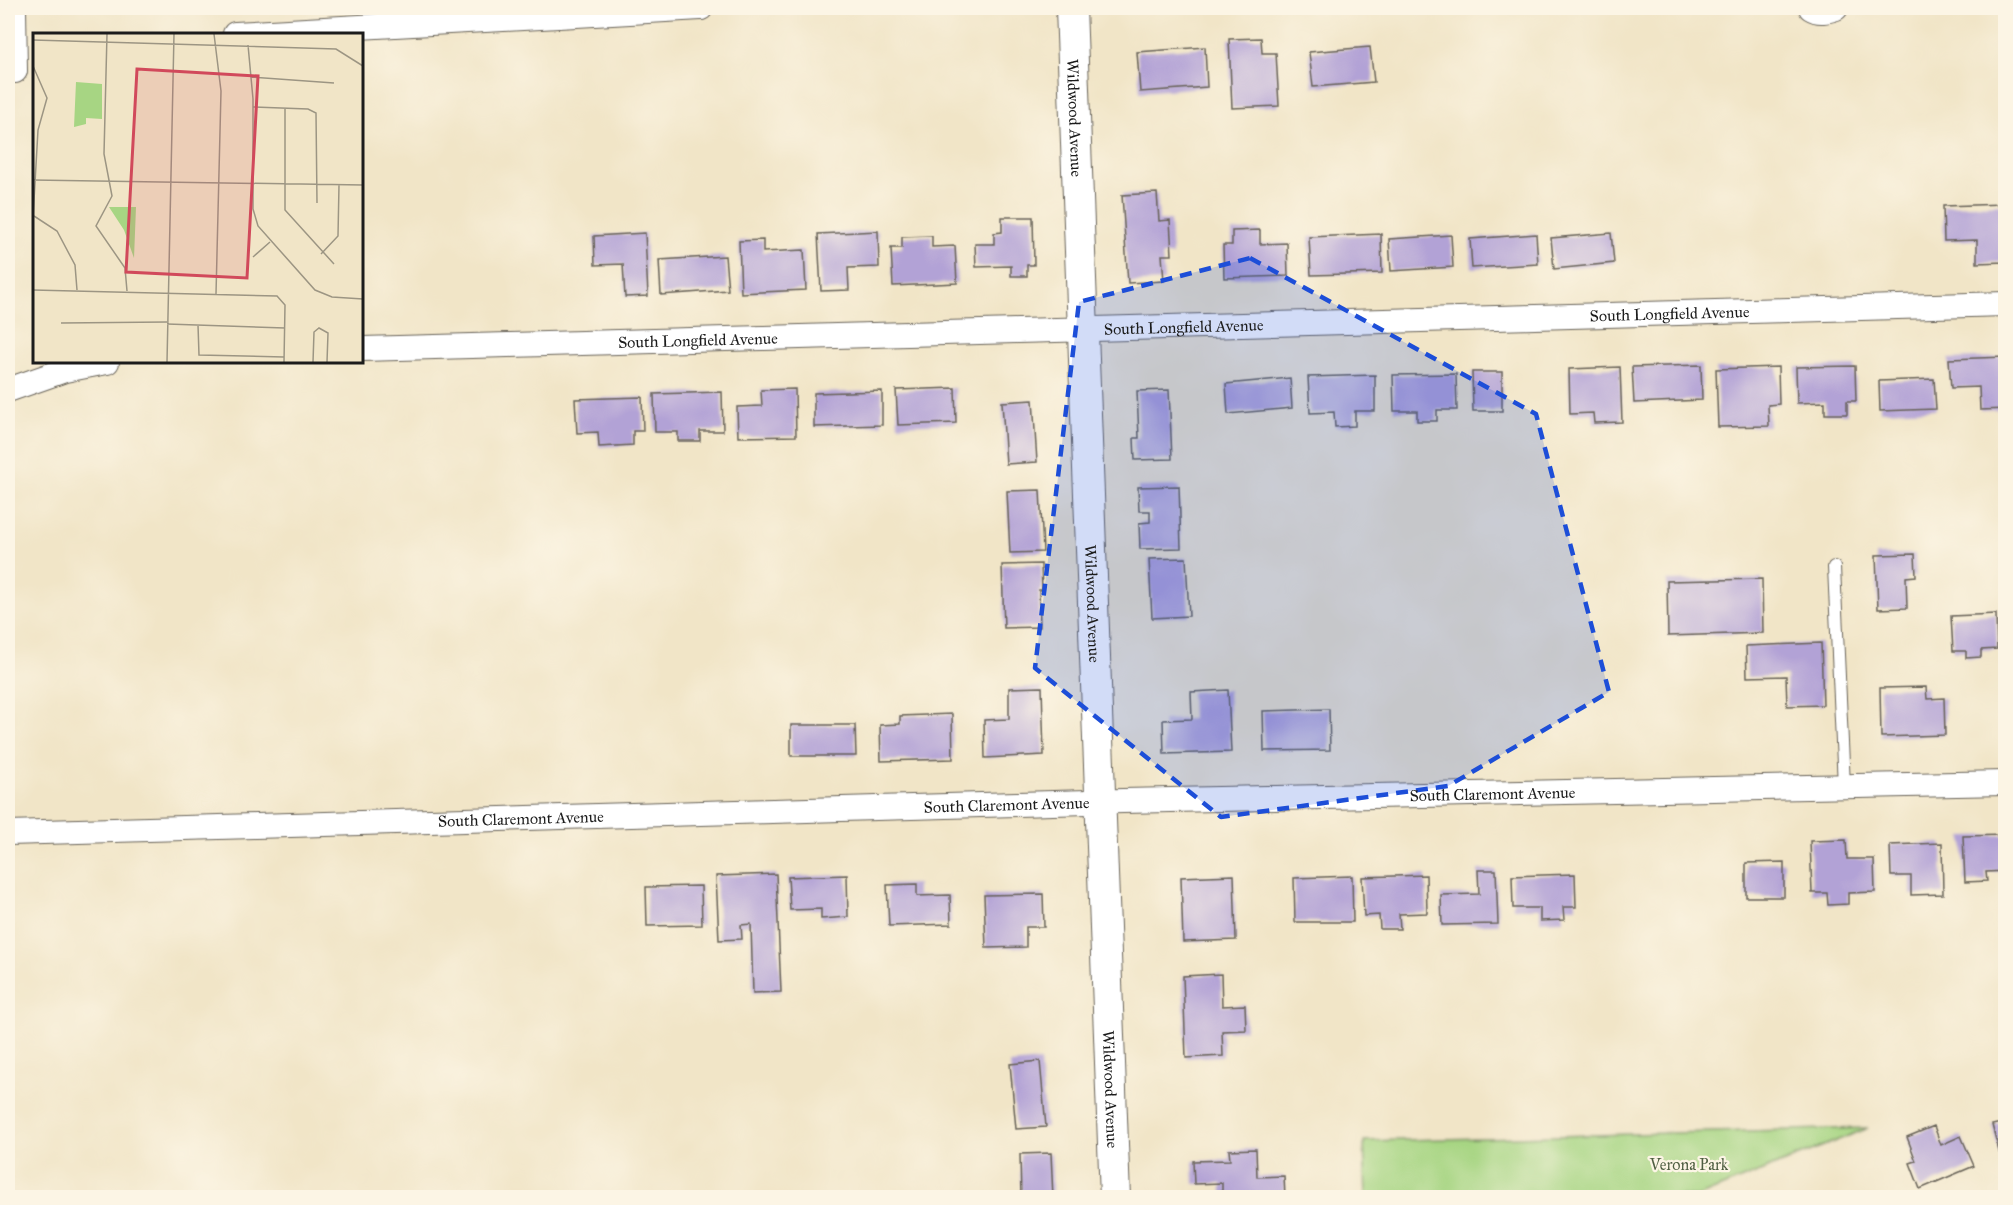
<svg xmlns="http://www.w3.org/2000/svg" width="2013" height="1205" font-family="'IM FELL Great Primer',serif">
<rect width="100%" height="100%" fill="#fcf5e5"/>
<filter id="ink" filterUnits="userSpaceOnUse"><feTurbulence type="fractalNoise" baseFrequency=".0167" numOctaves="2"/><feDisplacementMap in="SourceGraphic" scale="12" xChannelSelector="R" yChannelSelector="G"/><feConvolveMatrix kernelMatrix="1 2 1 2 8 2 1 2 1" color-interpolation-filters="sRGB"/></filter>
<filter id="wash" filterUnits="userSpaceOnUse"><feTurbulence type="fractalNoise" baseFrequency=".008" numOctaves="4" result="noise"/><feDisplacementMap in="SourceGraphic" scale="24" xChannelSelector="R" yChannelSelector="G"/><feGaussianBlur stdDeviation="1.35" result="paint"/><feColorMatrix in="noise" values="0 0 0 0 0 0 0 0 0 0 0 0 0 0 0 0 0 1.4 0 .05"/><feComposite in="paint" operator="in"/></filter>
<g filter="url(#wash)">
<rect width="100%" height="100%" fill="#f1e5c7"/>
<path fill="#a7d583" stroke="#627850" stroke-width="1.5" d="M 1868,1128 L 1698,1197 L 1366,1197 L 1364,1141 Z"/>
<g id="blocks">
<path fill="#b2a2d6" d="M 1261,38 L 1262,53 L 1276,53 L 1279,106 L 1232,108 L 1229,39 Z
M 1205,47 L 1207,87 L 1140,92 L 1137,52 Z
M 1370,47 L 1374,82 L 1313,87 L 1309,52 Z
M 1157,193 L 1159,221 L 1170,220 L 1172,255 L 1162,255 L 1164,281 L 1128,283 L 1122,195 Z
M 2004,204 L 2005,262 L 1977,263 L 1977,240 L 1944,241 L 1943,206 Z
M 1002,217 L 1033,217 L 1034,265 L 1027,265 L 1027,276 L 1011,276 L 1011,266 L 976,267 L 975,244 L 994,244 L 994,233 L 1002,232 Z
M 1260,230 L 1260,244 L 1287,243 L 1288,276 L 1224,278 L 1223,245 L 1232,245 L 1232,231 Z
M 878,231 L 879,267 L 848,268 L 849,290 L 821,291 L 818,234 Z
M 645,233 L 648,296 L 625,297 L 623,264 L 595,265 L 594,236 Z
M 1611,233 L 1614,263 L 1554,269 L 1551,238 Z
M 1381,234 L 1382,273 L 1311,275 L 1309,237 Z
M 1536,234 L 1538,264 L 1472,268 L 1470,239 Z
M 1451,235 L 1453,267 L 1391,271 L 1389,239 Z
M 932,236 L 932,247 L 955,246 L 957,283 L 893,286 L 891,248 L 902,248 L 902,237 Z
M 763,240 L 763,252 L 804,250 L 806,290 L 741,293 L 739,241 Z
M 725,256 L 728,290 L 661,295 L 659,260 Z
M 2006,357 L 2006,409 L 1980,410 L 1979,387 L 1951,388 L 1949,359 Z
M 1701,365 L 1702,400 L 1634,403 L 1632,367 Z
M 1855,366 L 1856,401 L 1847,401 L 1847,414 L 1825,414 L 1825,402 L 1797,403 L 1796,367 Z
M 1620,367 L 1622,422 L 1594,423 L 1593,413 L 1570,414 L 1569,369 Z
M 1778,367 L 1779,404 L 1768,405 L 1769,426 L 1718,427 L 1716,369 Z
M 1472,372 L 1502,372 L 1502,411 L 1473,411 Z
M 1456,374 L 1457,410 L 1437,410 L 1437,421 L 1417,421 L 1417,411 L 1394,411 L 1393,375 Z
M 1375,375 L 1375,411 L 1355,411 L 1355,426 L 1335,427 L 1334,412 L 1310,413 L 1308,377 Z
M 1290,378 L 1292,408 L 1228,414 L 1226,384 Z
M 1934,379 L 1936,409 L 1880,411 L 1879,381 Z
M 955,388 L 956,423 L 898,425 L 896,390 Z
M 795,389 L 796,436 L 738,437 L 737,407 L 762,406 L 761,390 Z
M 1169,390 L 1172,459 L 1135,460 L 1134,438 L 1139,438 L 1137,391 Z
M 882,391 L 882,425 L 814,427 L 814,393 Z
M 722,392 L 723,431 L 700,431 L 700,441 L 678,441 L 678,432 L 655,432 L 654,394 Z
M 642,397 L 643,431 L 633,431 L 633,445 L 599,447 L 598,432 L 577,433 L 575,399 Z
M 1033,400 L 1037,462 L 1006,464 L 1002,402 Z
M 1179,486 L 1181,548 L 1140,549 L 1139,523 L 1150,522 L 1150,511 L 1139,511 L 1138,487 Z
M 1040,490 L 1043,552 L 1010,553 L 1007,491 Z
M 1915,554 L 1916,576 L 1906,577 L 1907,608 L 1878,609 L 1876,555 Z
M 1186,558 L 1189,616 L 1152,618 L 1149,559 Z
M 1041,564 L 1042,590 L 1039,590 L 1040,627 L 1004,628 L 1002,565 Z
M 1762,579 L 1763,633 L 1668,636 L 1667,581 Z
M 1996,614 L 1997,649 L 1981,650 L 1981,657 L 1966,658 L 1966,651 L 1953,651 L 1951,616 Z
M 1821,643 L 1823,705 L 1787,706 L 1786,676 L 1747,677 L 1746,646 Z
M 1042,687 L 1044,755 L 985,758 L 984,720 L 1009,719 L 1009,688 Z
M 1926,687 L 1927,699 L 1944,698 L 1945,735 L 1881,737 L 1880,688 Z
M 1228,690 L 1231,752 L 1164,754 L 1163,720 L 1192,719 L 1191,692 Z
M 1329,709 L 1330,750 L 1264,751 L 1263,711 Z
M 952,714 L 953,759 L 881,761 L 880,725 L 900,724 L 900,716 Z
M 791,725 L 855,725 L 856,756 L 791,756 Z
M 2006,835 L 2006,871 L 1986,872 L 1987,881 L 1965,882 L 1963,836 Z
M 1846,840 L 1847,859 L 1874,859 L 1875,892 L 1848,893 L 1848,904 L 1828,905 L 1827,893 L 1812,893 L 1810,841 Z
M 1942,843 L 1943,894 L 1911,895 L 1911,876 L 1891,876 L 1890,845 Z
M 1784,862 L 1784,897 L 1746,897 L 1746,863 Z
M 1478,870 L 1496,870 L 1498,924 L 1442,925 L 1441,895 L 1479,894 Z
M 776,874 L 781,992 L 753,993 L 751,924 L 741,925 L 742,939 L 719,940 L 716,876 Z
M 1575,874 L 1576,907 L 1563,907 L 1564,920 L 1540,921 L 1540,908 L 1513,908 L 1512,876 Z
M 847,875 L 848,917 L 821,919 L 821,909 L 790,910 L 788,877 Z
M 1234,875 L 1236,940 L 1183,942 L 1181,877 Z
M 1426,875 L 1427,913 L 1399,914 L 1400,929 L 1380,929 L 1379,915 L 1364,916 L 1362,877 Z
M 1352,876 L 1353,922 L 1295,922 L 1294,878 Z
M 917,884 L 917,896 L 950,895 L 951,924 L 889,926 L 887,885 Z
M 701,886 L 702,925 L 647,926 L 646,887 Z
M 1043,894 L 1044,927 L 1026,927 L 1026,947 L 986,948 L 984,895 Z
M 1221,974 L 1222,1006 L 1245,1005 L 1246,1030 L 1222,1031 L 1223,1056 L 1186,1058 L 1183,976 Z
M 1040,1061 L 1046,1127 L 1016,1129 L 1010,1064 Z
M 2006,1122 L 2006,1153 L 2000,1155 L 1992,1125 Z
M 1934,1126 L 1941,1145 L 1961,1136 L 1974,1166 L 1920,1189 L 1910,1163 L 1916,1161 L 1907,1137 Z
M 1256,1149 L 1257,1177 L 1284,1176 L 1285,1198 L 1222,1198 L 1222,1183 L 1194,1184 L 1193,1161 L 1230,1160 L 1229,1150 Z
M 1051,1153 L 1053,1198 L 1021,1198 L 1020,1154 Z"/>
</g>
</g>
<g filter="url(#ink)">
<use href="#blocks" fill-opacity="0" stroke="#676258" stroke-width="1.5"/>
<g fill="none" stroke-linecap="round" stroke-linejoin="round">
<g stroke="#676258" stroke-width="14">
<path id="service" d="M 1834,567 L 1844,786"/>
</g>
<g stroke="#676258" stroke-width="26">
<g id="minor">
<path d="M 14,8 L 15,71"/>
<path d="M 1811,8 C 1819,13 1827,11 1836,8"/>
<path d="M 235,34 L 701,8"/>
<path id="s1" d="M 362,349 L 2006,304"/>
<path d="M 8,390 L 65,370 L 107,362"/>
<path id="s2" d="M 8,833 L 1123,801 L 2006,783"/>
</g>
</g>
<g stroke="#676258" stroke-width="32">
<g id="tertiary">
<path id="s3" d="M 1071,8 L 1115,1198"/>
</g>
</g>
<use href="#service" stroke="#fff" stroke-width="12"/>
<use href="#minor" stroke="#fff" stroke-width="24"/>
<use href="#tertiary" stroke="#fff" stroke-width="30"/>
</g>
</g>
<path fill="#1d4ed8" fill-opacity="0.2" stroke="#1d4ed8" stroke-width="4.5" stroke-dasharray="12 8" stroke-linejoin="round" d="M 1250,258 L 1536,414 L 1609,692 L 1448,786 L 1221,817 L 1035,668 L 1079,302 Z"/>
<g text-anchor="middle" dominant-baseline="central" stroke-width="4.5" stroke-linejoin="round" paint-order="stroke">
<g font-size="16" fill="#1c1c1c" stroke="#fcf5e5">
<text stroke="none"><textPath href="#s3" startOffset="110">Wildwood Avenue</textPath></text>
<text stroke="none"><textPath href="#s1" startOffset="1308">South Longfield Avenue</textPath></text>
<text stroke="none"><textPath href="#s1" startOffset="822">South Longfield Avenue</textPath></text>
<text stroke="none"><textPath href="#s1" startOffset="336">South Longfield Avenue</textPath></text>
<text stroke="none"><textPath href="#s3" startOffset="596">Wildwood Avenue</textPath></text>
<text stroke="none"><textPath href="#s2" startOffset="1485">South Claremont Avenue</textPath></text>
<text stroke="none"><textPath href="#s2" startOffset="999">South Claremont Avenue</textPath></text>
<text stroke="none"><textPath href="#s2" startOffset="513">South Claremont Avenue</textPath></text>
<text stroke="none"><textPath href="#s3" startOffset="1082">Wildwood Avenue</textPath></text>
</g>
<g font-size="16" fill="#4d5d40" stroke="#fcf5e5">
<text x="1689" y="1164">Verona Park</text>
</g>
</g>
<g transform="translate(33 33)">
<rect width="330" height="330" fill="#f1e5c7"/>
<path d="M 43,49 L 69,51 L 69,86 L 53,85 L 53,91 L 41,94 ZM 76,174 L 103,174 L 101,225 L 91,197 Z" fill="#a7d583"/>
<path fill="none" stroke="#9c9583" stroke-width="1.5" d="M 74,1 L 71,121 L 79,163 L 63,193 L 92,235 L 94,258M 181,1 L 188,58 L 183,261M 0,7 L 303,16 L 330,33M 215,12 L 220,66 L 220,176 L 225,193 L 282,257 L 299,264 L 330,266M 0,33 L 14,65 L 5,97 L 0,185M 218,44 L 301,50M 220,74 L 275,76 L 283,80 L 284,170M 252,76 L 252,177 L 301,231M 0,147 L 330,152M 1,183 L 24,198 L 42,232 L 44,257M 288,221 L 305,203 L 306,152M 220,224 L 237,209M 0,257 L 244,263 L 252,272 L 251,329M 28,290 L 134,289M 134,291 L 252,295M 165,292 L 166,322 L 251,324M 134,329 L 141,1M 280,329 L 281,299 L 286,295 L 295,300 L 294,329"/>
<path fill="#d1495b" fill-opacity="0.15" stroke="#d1495b" stroke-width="3" d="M 104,36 L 225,43 L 214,245 L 93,239 Z"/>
<rect width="330" height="330" fill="none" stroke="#1c1c1c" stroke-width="3"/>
</g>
<rect width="2013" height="1205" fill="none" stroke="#fcf5e5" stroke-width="30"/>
</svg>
